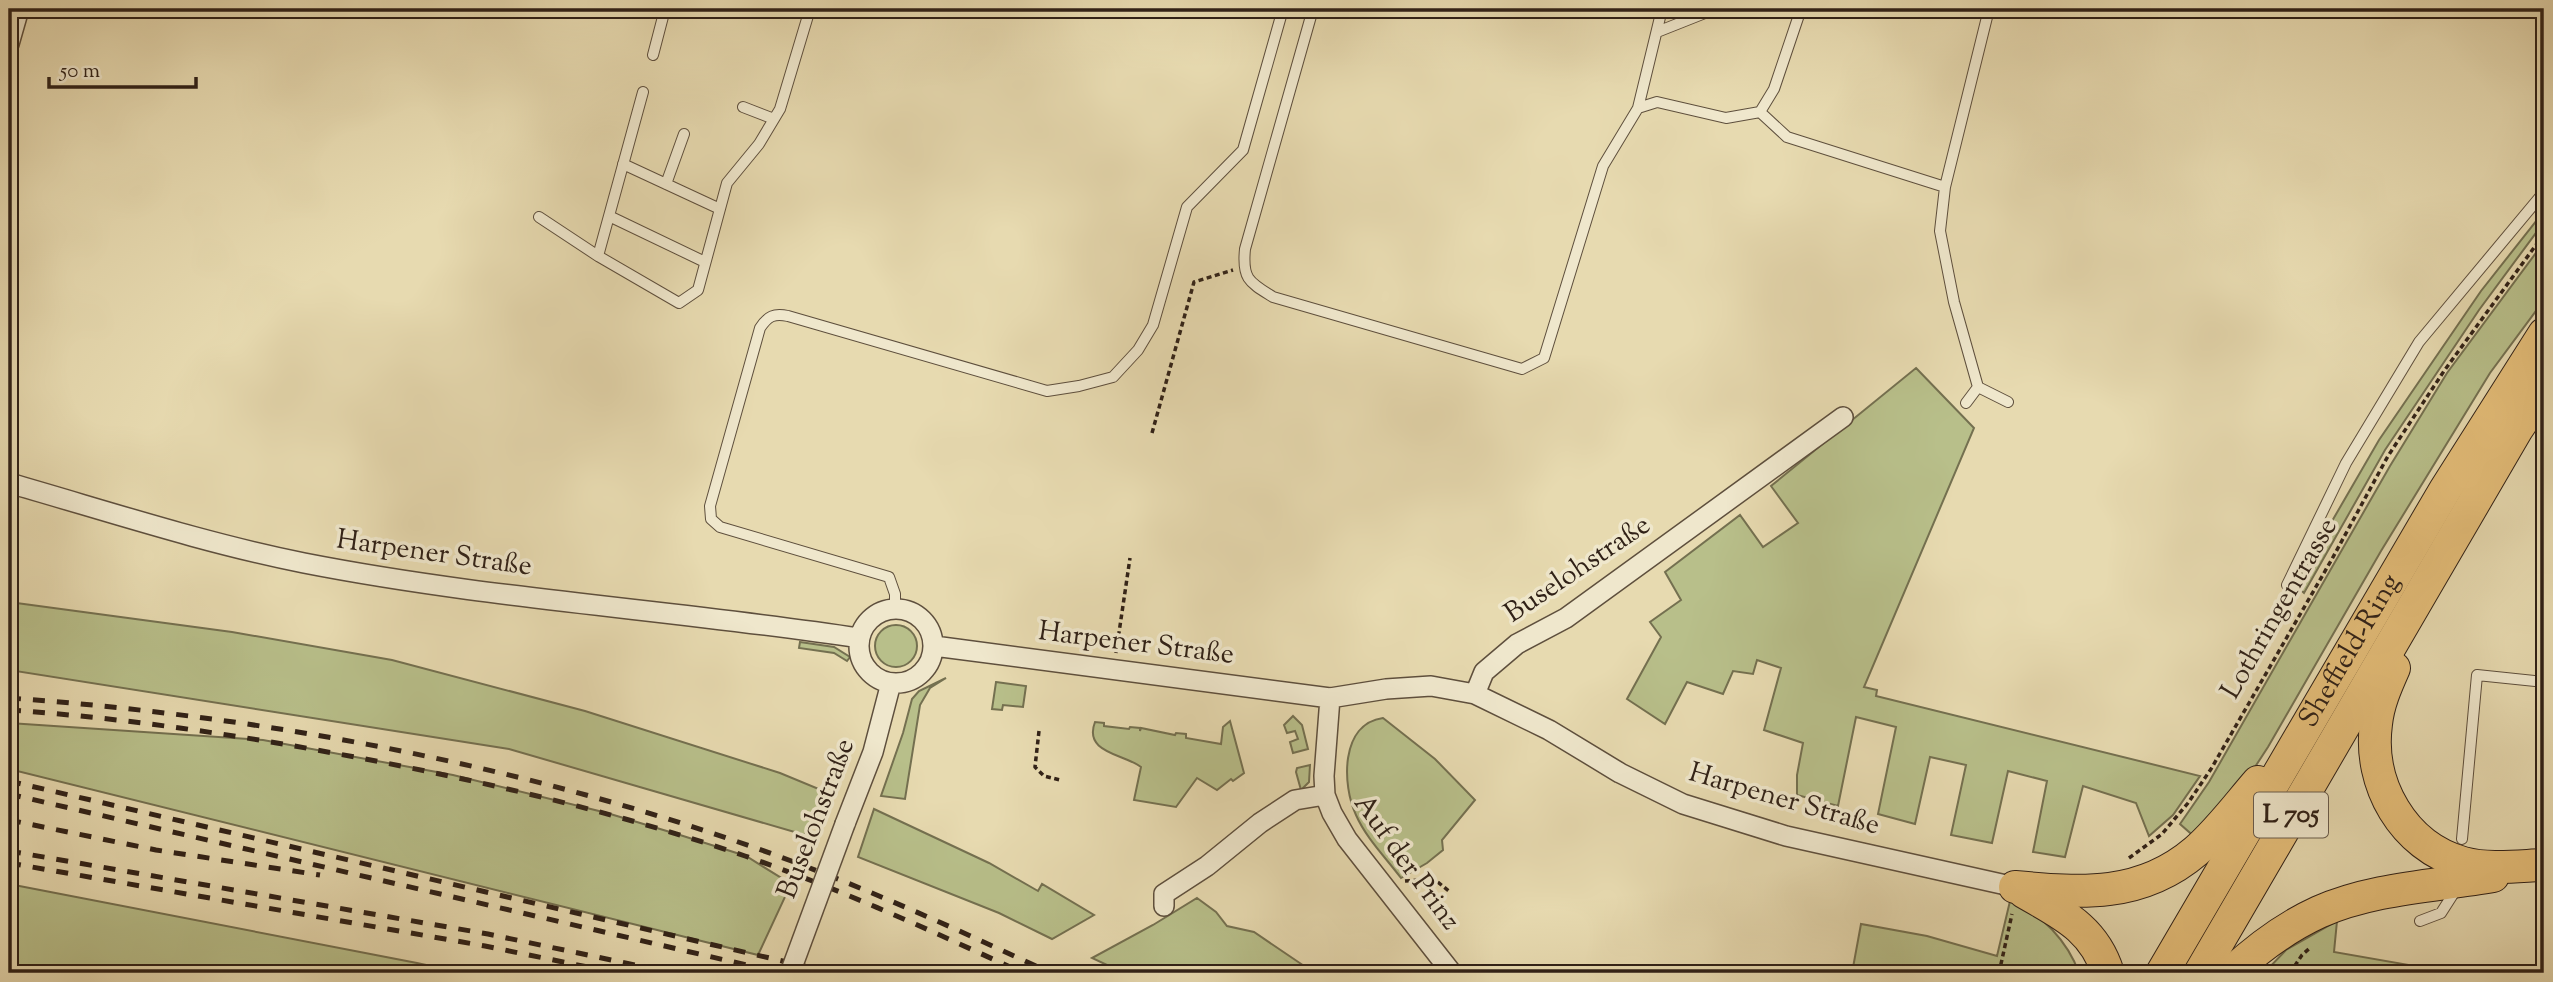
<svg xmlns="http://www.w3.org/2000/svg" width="2553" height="982" font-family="'Sorts Mill Goudy',serif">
<rect width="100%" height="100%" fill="#e7dab0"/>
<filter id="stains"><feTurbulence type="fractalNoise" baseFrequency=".00286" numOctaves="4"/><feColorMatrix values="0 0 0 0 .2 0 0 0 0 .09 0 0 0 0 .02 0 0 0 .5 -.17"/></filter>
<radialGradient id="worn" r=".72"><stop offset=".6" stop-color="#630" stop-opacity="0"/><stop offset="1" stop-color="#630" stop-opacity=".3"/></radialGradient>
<path fill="#b8bf8a" stroke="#747050" stroke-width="2" d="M 2544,211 L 2544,222 L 2479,310 L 2385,450 L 2304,593 L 2295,585 L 2379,440 L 2481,291 Z
M 2544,242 L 2544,300 L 2490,373 L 2381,551 L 2268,747 L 2238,793 L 2197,839 L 2180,824 L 2209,782 L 2390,466 L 2447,373 Z
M 1916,368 L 1974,428 L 1864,687 L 1877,690 L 1876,696 L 2200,776 L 2173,815 L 2149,836 L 2136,803 L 2083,786 L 2065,857 L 2033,852 L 2047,781 L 2008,771 L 1992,843 L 1951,835 L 1966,765 L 1930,757 L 1915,824 L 1878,814 L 1896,727 L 1856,717 L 1838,806 L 1797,795 L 1797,775 L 1803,743 L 1764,730 L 1781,668 L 1757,660 L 1753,674 L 1733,671 L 1723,694 L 1687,682 L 1665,724 L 1627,699 L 1661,637 L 1650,622 L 1681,600 L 1665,572 L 1740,515 L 1763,547 L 1798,523 L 1771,486 Z
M 9,602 L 232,632 L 392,660 L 585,711 L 780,773 L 826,792 L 805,835 L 509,749 L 9,670 Z
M875 646a21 21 0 1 1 42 0a21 21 0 1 1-42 0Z
M 800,642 L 834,647 L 850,657 L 847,661 L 834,653 L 799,648 Z
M 946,678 L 930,688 L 920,705 L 905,799 L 881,796 L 903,733 L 912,699 L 919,691 Z
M 996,682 L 1026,686 L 1023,707 L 1003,705 L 1002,710 L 992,709 Z
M 1293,716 L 1302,725 L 1308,749 L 1293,753 L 1290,742 L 1298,739 L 1295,731 L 1287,733 L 1284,725 Z
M 1383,718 L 1435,759 L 1475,800 L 1442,840 L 1443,850 L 1427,863 L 1401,878 C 1386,858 1366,838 1356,815 C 1342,785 1340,724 1383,718 Z
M 1230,721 L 1244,773 L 1233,781 L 1231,779 L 1217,790 L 1197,778 L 1176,807 L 1134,800 L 1141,767 C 1124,754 1083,753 1095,722 L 1104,723 L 1104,726 L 1129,729 L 1130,727 L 1140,728 L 1140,731 L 1141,728 L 1175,735 L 1176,733 L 1186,734 L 1186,738 L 1221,744 L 1223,727 Z
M 9,723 L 263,740 L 453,775 L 607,813 L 680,835 L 746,856 L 791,884 L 758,955 L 9,769 Z
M 1310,765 L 1309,782 L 1301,790 L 1296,772 L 1297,768 Z
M 874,809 L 989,863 L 1038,891 L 1042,884 L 1094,915 L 1052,939 L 999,913 L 858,857 Z
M 9,884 L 417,963 L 463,973 L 9,973 Z
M 1197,898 L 1216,912 L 1227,926 L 1254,932 L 1313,972 L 1124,973 L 1092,958 L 1153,925 Z
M 2010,901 C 2041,912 2068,942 2079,973 L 1852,973 L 1861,924 L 1927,936 L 1997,956 Z
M 2337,921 L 2334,952 L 2409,965 L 2409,973 L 2264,973 L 2286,950 Z"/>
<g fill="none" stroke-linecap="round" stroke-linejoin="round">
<g stroke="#5e4f3d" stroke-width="12">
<path id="service" d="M 1313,9 L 1245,249 C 1242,279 1249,282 1273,297 L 1522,369 L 1544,358 L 1603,166 L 1638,108 L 1662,9
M 1657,32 L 1715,9
M 653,55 L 665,9
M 643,92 L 598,256 L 679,303 L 698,290 L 727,183 L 759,144 L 780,109 L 810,9
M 743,107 L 774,119
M 1638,108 L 1657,102 L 1726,118 L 1760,112 L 1774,89 L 1801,9
M 1760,112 L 1787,137 L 1945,187
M 623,164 L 720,209
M 666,184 L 684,134
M 609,216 L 705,262
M 539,217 L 598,256
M 1978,387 L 1954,302 L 1940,231 L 1945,187 L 1989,9
M 1966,403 L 1978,387 L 2008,402
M 2287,585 L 2346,463 L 2419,342 L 2544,192
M 895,608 L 895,594 L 889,577 L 720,527 L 711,519 L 710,506 L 760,328 C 768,316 774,313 788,316 L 1047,391 L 1079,386 L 1113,377 L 1138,350 L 1153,325 L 1187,207 L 1243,150 L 1283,9
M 2462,839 L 2477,675 L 2544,682
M 2420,921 L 2441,913 L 2457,888"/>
</g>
<g stroke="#5e4f3d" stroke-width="22">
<path id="minor" d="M 9,44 L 19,9
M 9,483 C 107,511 204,543 304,563 C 488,599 675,610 859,638
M859 646a37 37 0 1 1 74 0a37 37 0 1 1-74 0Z
M 934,646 L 1330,698 L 1386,689 L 1431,686 L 1475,694 L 1549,730 L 1620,773 L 1683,804 L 1786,836 L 2015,887
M 1475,694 L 1484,672 L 1517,644 L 1566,618 L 1843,417
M 1330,698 L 1324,776 L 1325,795 L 1332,813 L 1347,839 L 1452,973
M 845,824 L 873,752 L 891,683
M 1164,906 L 1164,894 L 1207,866 L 1260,823 L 1295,800 L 1325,795"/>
</g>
<g stroke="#302117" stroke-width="34">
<g id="trunk">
<path d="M 2394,668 C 2386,686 2378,704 2376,724 C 2368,784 2403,846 2463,863 C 2489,870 2518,866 2544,865"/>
<path d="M 2015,887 C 2082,893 2141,898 2196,851 C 2219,831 2238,805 2258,782"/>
<path d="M 2024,892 C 2062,914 2094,928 2108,973"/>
<path id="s1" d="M 2162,973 L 2445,490 L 2544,334"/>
<path d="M 2200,973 L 2426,585 L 2517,429 L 2544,389"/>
<path d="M 2231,973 C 2258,948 2286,927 2319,912 C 2373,888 2436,886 2493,876"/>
</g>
</g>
<path stroke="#302117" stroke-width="3.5" stroke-dasharray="5 3.5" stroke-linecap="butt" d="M 1152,433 L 1194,282 L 1233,270
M 1116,653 L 1130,558
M 1039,731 L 1035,767 L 1044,776 L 1060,780
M 2129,858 L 2162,834 L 2188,803 L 2211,769 L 2332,559 L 2388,456 L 2444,371 L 2544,234
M 1405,881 L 1434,879 L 1450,892
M 1999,973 L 2012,914
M 2290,973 L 2302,955 L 2311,947"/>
<use href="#service" stroke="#efe7cc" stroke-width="10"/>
<use href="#minor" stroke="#efe7cc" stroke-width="19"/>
<use href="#trunk" stroke="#e4bd78" stroke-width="32"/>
<path stroke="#302117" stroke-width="5" stroke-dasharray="12 12" stroke-linecap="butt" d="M 9,698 C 260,716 512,763 750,846 C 853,882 952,927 1051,973
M 9,710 C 127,718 244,736 360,758 C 491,783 619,813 745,856 C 840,889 932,931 1023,973
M 9,781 L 834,973
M 9,794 L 781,973
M 9,820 L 156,850 L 320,875
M 9,851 L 488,934 L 673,973
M 9,863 L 485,946 L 617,973"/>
<g stroke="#5e4f3d" stroke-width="22" stroke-linecap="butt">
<path id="minor-bridge" d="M 790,973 L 845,824"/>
</g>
<use href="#minor-bridge" stroke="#efe7cc" stroke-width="19"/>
</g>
<g text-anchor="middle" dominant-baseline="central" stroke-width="7" stroke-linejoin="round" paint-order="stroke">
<rect fill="#efe7cc" stroke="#695c4d" stroke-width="2" x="2254" y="792.5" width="74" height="45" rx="5"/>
<g font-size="26" font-weight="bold" fill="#302117">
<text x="2291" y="815">L 705</text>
</g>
<g font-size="28" fill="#302117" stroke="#efe7cc">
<text transform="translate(434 554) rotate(8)">Harpener Straße</text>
<text transform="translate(1578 570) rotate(-34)">Buselohstraße</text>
<text transform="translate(2280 609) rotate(-60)">Lothringentrasse</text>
<text transform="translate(1136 644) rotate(7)">Harpener Straße</text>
<text stroke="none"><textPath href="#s1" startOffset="373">Sheffield-Ring</textPath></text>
<text transform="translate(1784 800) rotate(16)">Harpener Straße</text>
<text transform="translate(817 819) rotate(-69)">Buselohstraße</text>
<text transform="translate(1406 863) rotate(54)">Auf der Prinz</text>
</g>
</g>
<rect width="2553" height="982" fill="none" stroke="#e7dab0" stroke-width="35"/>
<rect x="10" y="10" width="2532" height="961" fill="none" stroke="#302117" stroke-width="3.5"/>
<rect x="18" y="18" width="2518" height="947" fill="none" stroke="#302117" stroke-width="2"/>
<path d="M49 77v10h147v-10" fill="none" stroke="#302117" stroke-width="3.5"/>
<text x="60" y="77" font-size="21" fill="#302117" stroke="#efe7cc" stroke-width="5" paint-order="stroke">50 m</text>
<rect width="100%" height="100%" filter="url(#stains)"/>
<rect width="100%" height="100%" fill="url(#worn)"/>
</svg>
